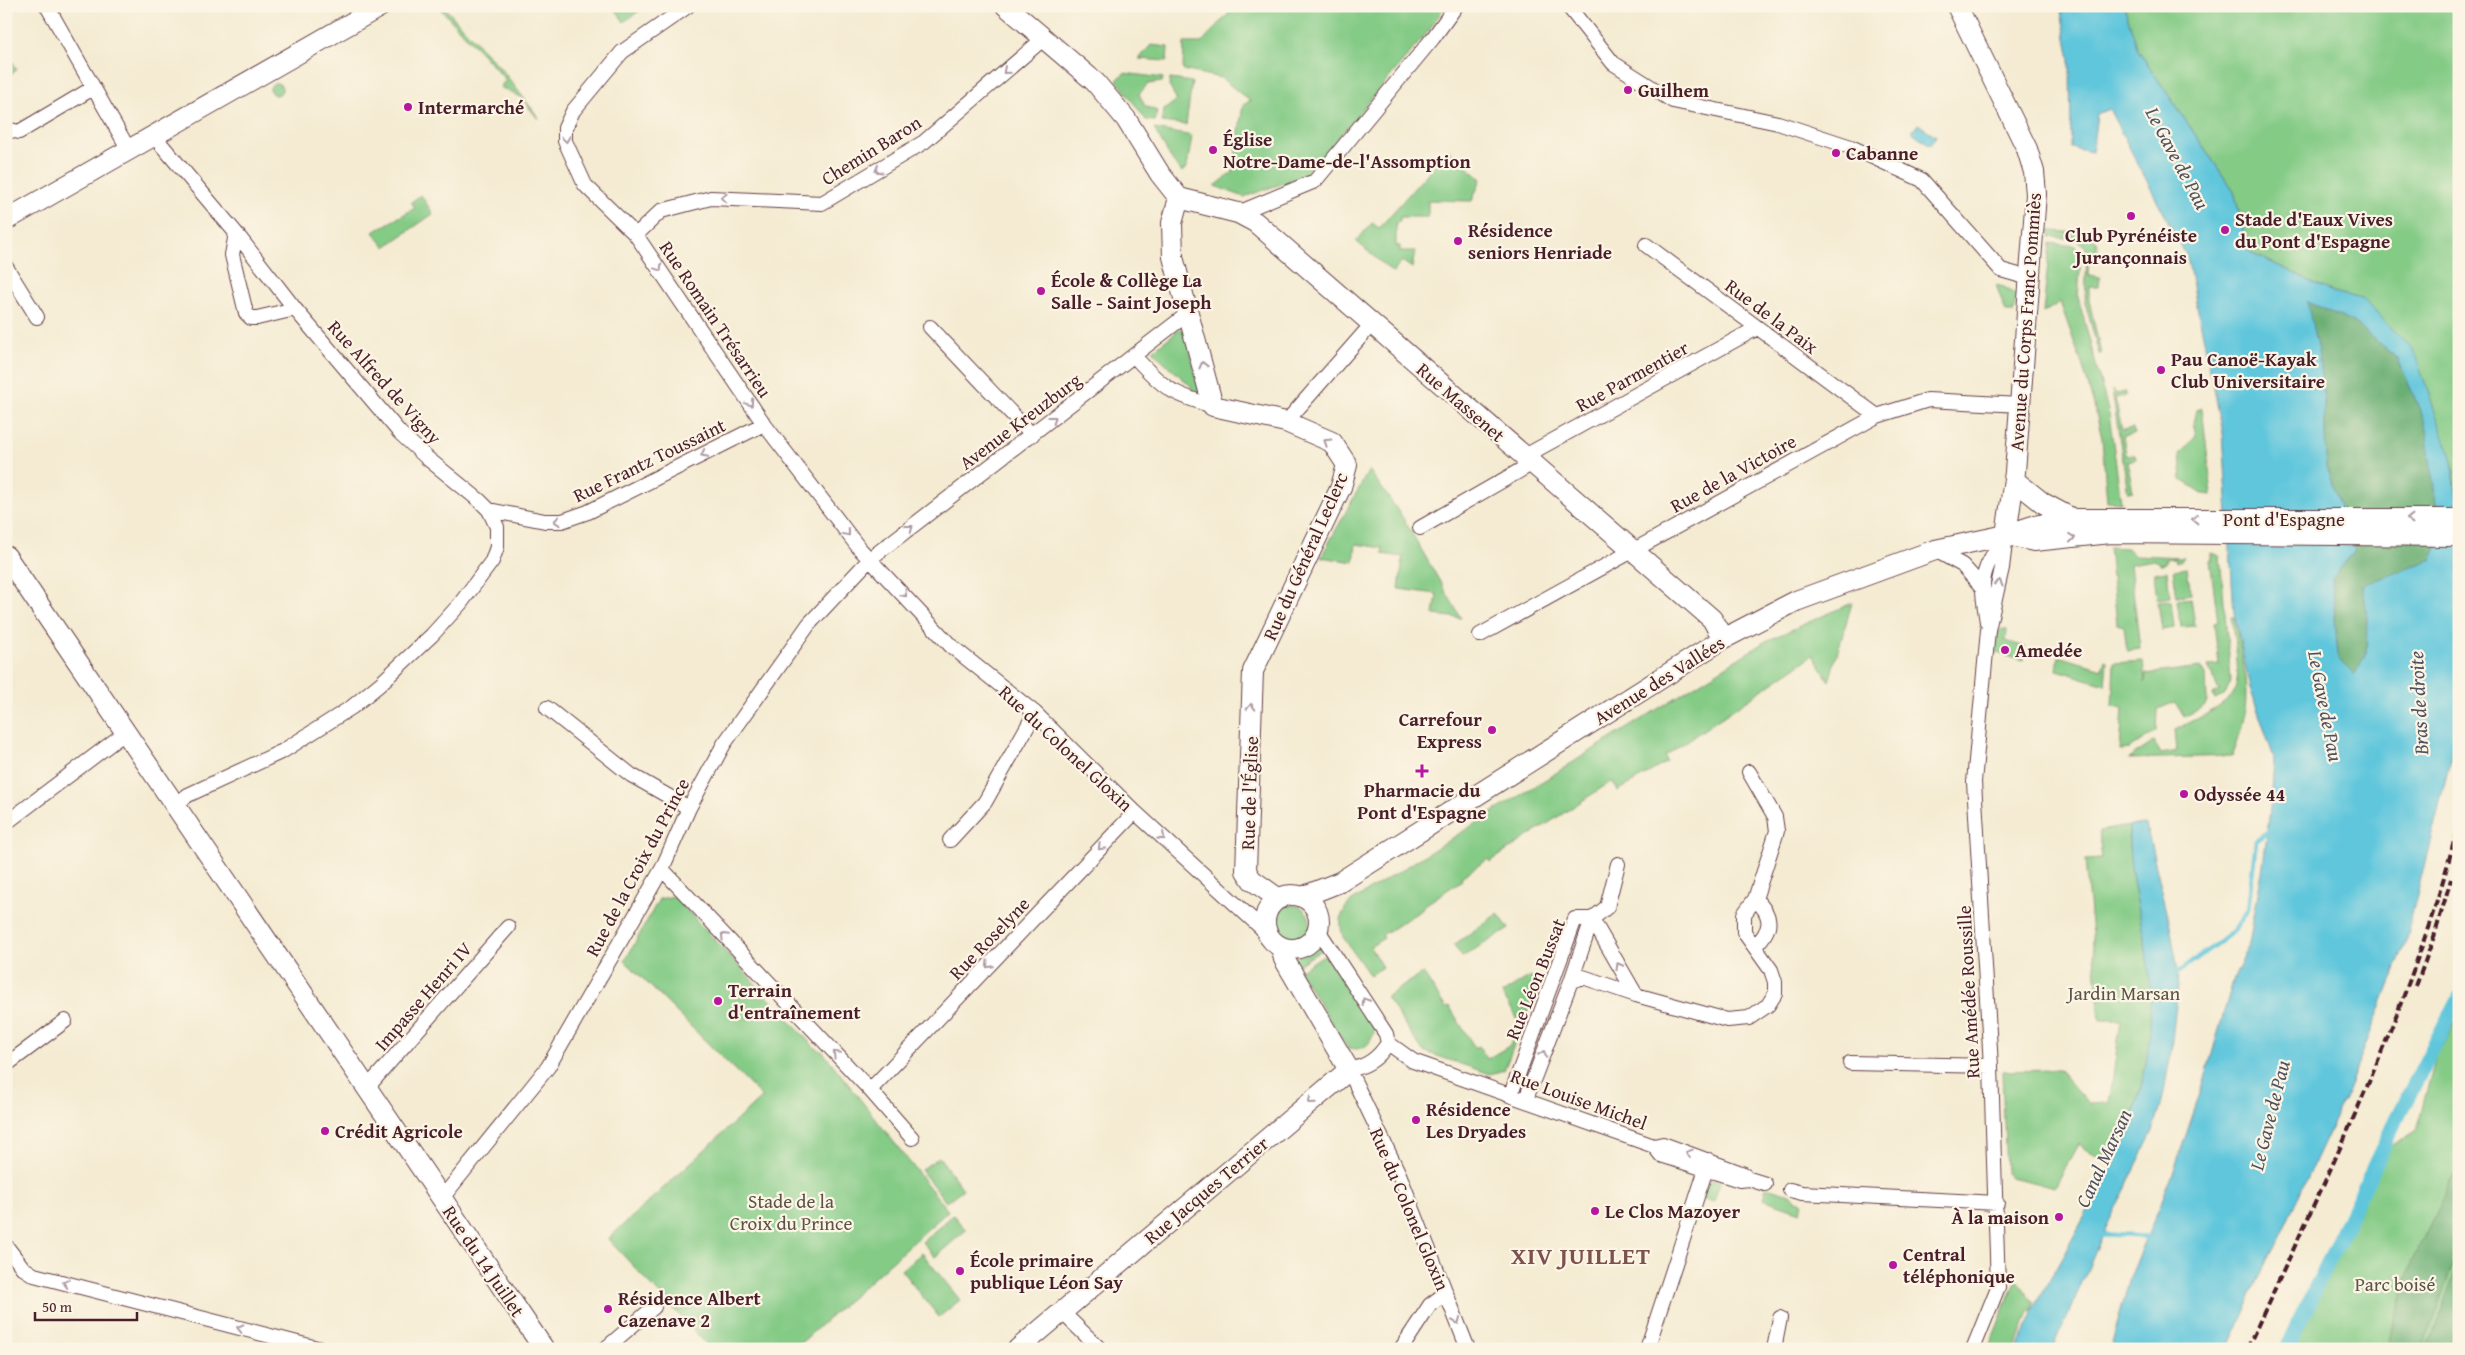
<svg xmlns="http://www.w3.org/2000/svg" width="2465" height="1355" font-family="'Gentium Book Plus',serif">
<rect width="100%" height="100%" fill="#fcf5e5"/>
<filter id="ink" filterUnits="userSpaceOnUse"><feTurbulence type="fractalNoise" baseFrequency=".02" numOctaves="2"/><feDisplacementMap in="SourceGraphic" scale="10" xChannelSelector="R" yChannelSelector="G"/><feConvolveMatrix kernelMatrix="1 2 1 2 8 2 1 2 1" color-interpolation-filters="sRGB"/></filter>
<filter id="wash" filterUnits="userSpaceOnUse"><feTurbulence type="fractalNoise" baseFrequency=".0096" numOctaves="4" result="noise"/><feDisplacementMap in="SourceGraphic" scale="20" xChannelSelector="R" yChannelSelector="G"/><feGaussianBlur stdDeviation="1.12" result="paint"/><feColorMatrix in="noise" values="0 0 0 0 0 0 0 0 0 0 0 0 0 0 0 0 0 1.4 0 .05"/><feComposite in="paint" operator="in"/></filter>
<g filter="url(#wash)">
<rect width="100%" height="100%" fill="#f4ebd2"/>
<path fill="#84cb86" stroke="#677558" d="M 438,6 L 443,6 L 503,71 L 539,118 L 538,119 L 521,97 L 500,87 L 506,80 Z
M 613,6 L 641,6 L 643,8 L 624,22 Z
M 1236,6 L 1445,6 L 1428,32 L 1321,158 L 1301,177 L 1244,197 L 1215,186 L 1233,172 L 1243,105 L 1250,101 L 1221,78 L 1183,70 L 1184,43 L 1201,43 Z
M 2124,6 L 2459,6 L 2459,506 L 2452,460 L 2362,299 L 2333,292 L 2250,252 L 2234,192 L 2138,50 Z
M 1151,45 L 1168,47 L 1167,61 L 1139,59 Z
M 6,50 L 17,70 L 6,77 Z
M 1124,73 L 1163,78 L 1162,82 L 1148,84 L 1139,94 L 1145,106 L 1157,111 L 1155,121 L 1146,120 L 1117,80 Z
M 1170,79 L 1192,82 L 1186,125 L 1162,122 L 1164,110 L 1177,100 L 1169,86 Z
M270 89a6 6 0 1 1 12 0a6 6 0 1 1-12 0Z
M 1154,129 L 1192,136 L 1187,167 L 1182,172 L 1173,162 Z
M 1448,150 L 1481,179 L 1472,201 L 1428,200 L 1428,217 L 1400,217 L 1400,222 L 1396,222 L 1396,246 L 1400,246 L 1400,251 L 1415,251 L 1412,268 L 1402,261 L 1393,273 L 1356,241 L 1372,223 L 1379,228 Z
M 421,195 L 433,214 L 385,247 L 373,232 L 415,208 L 411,202 Z
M 2050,231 L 2087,233 L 2096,240 L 2098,255 L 2089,254 L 2088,275 L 2100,277 L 2099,287 L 2089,287 L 2089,300 L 2101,354 L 2099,354 L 2085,302 L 2087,252 L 2085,246 L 2075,239 L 2050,237 Z
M 2050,243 L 2075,246 L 2081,257 L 2078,297 L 2109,414 L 2121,502 L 2107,501 L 2102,438 L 2096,413 L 2083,367 L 2060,302 L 2043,313 Z
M 1996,285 L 2004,287 L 2016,295 L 2014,312 L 2006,312 Z
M 1184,326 L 1201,396 L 1187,392 L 1192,387 L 1152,351 Z
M 2112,390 L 2117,394 L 2125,392 L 2125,396 L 2115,398 L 2122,430 L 2133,428 L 2134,433 L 2123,436 L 2126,455 L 2135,454 L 2136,459 L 2127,461 L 2133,491 L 2128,492 Z
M 2202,408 L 2212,495 L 2204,494 L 2182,480 L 2180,454 L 2196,436 L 2193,423 L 2196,410 Z
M 1369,470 L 1403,518 L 1461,618 L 1434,615 L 1437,594 L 1399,589 L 1403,557 L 1382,554 L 1383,548 L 1356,544 L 1354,562 L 1321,557 Z
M 2109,547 L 2127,548 L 2133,555 L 2184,557 L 2182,560 L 2176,562 L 2175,558 L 2166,559 L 2166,563 L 2161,564 L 2155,560 L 2130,564 L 2140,649 L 2127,651 L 2124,626 L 2117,624 Z
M 2212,553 L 2220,556 L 2231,681 L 2225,694 L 2215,699 L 2213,695 L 2219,691 L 2208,666 L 2219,665 L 2214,623 L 2218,622 L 2210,560 L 2212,560 Z
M 2187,568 L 2191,594 L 2177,596 L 2173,570 Z
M 2167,571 L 2170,597 L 2157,599 L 2154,573 Z
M 2191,598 L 2195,626 L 2181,627 L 2177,600 Z
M 2171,601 L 2174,628 L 2162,630 L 2158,602 Z
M 1852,603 L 1829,681 L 1813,655 L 1665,756 L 1667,762 L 1618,791 L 1612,781 L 1490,862 L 1488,859 L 1461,877 L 1462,880 L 1422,907 L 1423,909 L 1382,935 L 1384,938 L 1370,947 L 1382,967 L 1370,976 L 1343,937 C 1339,923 1340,911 1352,901 L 1766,641 Z
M 2231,617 L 2234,617 C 2245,672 2255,701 2232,756 L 2128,759 L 2154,742 L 2161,754 L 2177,751 L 2175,730 C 2191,721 2222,709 2232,695 C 2244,679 2233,637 2231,617 Z
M 2003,629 L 2007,630 L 2006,641 L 2025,647 L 2023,661 L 1995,652 L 1997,632 Z
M 2059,656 L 2102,669 L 2105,660 L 2107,661 L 2105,685 L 2057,670 Z
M 2143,661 L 2145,683 L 2146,674 L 2201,667 L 2206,675 L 2207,702 L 2205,706 L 2184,717 L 2175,702 L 2158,709 L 2157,731 L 2130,749 L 2120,750 L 2123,708 L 2112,706 L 2114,663 Z
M 2129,826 C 2127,862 2137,897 2143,932 C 2147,956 2152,983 2152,1008 C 2150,1063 2137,1117 2111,1165 L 2078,1144 L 2055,1187 L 2010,1177 L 2006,1173 L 2002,1071 L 2059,1070 L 2089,1104 L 2109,1103 L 2121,1020 L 2100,1020 L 2085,860 L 2102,859 L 2099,831 Z
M 674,896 L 814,1047 L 823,1052 L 948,1211 L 794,1349 L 711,1349 L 608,1239 L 762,1097 L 625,961 L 659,899 Z
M1274 923a18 18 0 1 1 36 0a18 18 0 1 1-36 0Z
M 1498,913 L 1509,929 L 1462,957 L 1454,945 Z
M 1318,944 L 1323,944 L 1326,947 L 1295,967 L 1291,955 L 1302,955 Z
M 1327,953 L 1375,1026 C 1373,1043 1364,1053 1347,1047 L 1299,971 Z
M 1423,973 L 1446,1008 L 1449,1006 L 1475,1048 L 1479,1046 L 1487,1059 L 1509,1046 L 1520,1023 L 1502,994 L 1530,976 L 1540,981 L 1504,1070 L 1490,1074 L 1423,1051 L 1386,997 Z
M 2459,1016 L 2459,1349 L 2294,1349 L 2389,1148 L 2416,1131 L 2436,1056 Z
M 939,1157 L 963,1189 L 946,1202 L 921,1170 Z
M 1715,1180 L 1720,1182 L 1714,1202 L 1701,1198 L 1706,1184 Z
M 1766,1187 L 1790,1194 L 1794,1199 L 1803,1202 L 1801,1212 L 1763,1199 Z
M 953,1215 L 966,1230 L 935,1257 L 922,1242 Z
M 922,1253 L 960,1300 L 939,1317 L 901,1270 Z
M 2016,1279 L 2035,1303 L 2032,1311 L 2029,1310 L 2016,1349 L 1988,1349 Z"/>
<path fill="#6baf73" stroke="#5a674f" d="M 2306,301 L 2354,323 L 2398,359 L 2425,422 L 2441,540 L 2431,560 L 2363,585 L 2367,617 L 2366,656 L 2354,675 L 2338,659 L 2332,579 L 2355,550 L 2326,467 L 2324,401 L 2318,352 Z
M 2459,1165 L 2459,1247 L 2425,1342 L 2420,1349 L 2384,1349 L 2394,1324 L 2411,1263 Z
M 2459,1260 L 2459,1349 L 2423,1349 L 2432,1337 Z"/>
<path fill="#5fc6dc" stroke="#547284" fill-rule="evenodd" d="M 2060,6 L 2124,6 L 2138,50 L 2234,192 L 2250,252 L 2333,292 L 2362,299 L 2413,349 L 2452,460 L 2459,516 L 2459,725 L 2404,947 L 2348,1090 L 2227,1349 L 2110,1349 L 2130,1278 L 2172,1176 L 2203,1085 L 2233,981 L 2249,944 L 2263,866 L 2272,792 L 2274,758 L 2250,688 L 2234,613 L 2223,433 L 2187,257 L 2109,109 L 2097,114 L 2092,152 L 2071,148 L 2070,59 ZM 2307,301 L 2354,323 L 2398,359 L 2425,422 L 2441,540 L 2431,560 L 2363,585 L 2367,617 L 2366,656 L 2354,675 L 2338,659 L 2332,579 L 2355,550 L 2326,467 L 2324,401 L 2318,352 Z
M 1918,124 L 1936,136 L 1930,145 L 1912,132 Z
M 2146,825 L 2169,920 L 2179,976 L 2170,1059 L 2162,1102 L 2153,1131 L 2104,1232 L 2053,1349 L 2018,1349 L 2035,1307 L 2092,1203 L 2096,1201 L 2094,1196 C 2143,1117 2159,1042 2146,950 C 2140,909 2127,868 2129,826 Z"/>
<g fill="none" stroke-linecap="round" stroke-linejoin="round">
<path stroke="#5fc6dc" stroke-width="4.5" d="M 2174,975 L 2234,931 L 2248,909 L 2256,841 L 2271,830
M 2097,1234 L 2152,1237"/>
<path stroke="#5fc6dc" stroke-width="15" d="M 2287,1349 L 2397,1118 L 2459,997"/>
</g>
</g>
<g filter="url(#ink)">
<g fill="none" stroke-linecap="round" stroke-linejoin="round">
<g stroke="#643e44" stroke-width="16">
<path id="street" d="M 47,6 L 129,150
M 688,6 L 622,52 L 573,111 L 565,128 L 565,141 L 585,185 L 636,235 L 764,424 L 859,548 L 951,646 L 1035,713 L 1135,812 L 1267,933
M 1568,6 L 1613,63 L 1673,101 L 1778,123 L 1851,147 L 1922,180 L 2001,270 L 2029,278
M 6,129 L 19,132 L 93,88
M 154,136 L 236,233 L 295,309 L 400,433 L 427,458 L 480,501 L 489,510 L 497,527 L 497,547 L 492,561 L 460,604 L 432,635 L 380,684 L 352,707 L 283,751 L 188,795 L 176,804
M 1238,213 L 1315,181 L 1433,38 L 1456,6
M 236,233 L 232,255 L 246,313 L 251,318 L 257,318 L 295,309
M 636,235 L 661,211 L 711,198 L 822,203 L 924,142 L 1043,39
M 1646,245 L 1877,416
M 6,267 L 37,317
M 930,327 L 1032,435
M 1135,357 C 1164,389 1172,394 1213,406
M 1286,422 L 1371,325
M 1525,456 L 1757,328
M 489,510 L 545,521 L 562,521 L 588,512 L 764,424
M 1420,528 L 1533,463
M 1935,550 L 1962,565 L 1982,587
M 1987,622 C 1980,578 1980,574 2004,537
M 1480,635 L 1877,416 L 1928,400 L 2020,405
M 547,708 L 631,775 L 689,808
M 6,823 L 126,732
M 950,840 L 985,802 L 1035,713
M 662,869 L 870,1090 L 912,1138
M 1318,930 L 1386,1034 L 1388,1043 C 1378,1059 1367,1066 1349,1070 L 1399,1174 L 1468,1349
M 1755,946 C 1773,928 1773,916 1755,899
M 1571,981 L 1592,919 L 1607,907 L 1618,864
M 1636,995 L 1727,1020 L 1749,1018 L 1768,1005 L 1775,994 L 1775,982 L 1771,970 L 1744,932 L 1744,914 L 1755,899 L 1777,831 L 1775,817 L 1749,772
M 1388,1043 L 1413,1061 L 1654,1146 L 1661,1155 L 1740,1180 L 1749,1179 L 1765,1184
M 1850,1063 L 1991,1066
M 6,1065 L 65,1021
M 366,1089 L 508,927
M 870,1090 L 1135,812
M 1511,1094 L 1575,919 L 1592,919 L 1636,995 L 1583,977 L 1571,981 L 1526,1099
M 1654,1146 L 1663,1144 L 1744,1174
M 1790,1190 L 1802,1193 L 1997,1203
M 442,1198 L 548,1067 L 662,869 L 689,808 L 724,744 L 809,624 L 871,558 L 1190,312
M 6,1246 L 23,1268 L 34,1275 L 321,1349
M 1061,1311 L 1100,1349
M 605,1349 L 654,1307
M 1401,1349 L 1430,1305 L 1446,1293
M 1647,1349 L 1709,1160
M 1774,1349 L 1780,1318
M 1973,1349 L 1998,1287 L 1991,1066 L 1974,782 L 1988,630 L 2002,568 L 2006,535"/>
</g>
<g stroke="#643e44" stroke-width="22">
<path id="secondary" d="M 1006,6 L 1095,82 L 1126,119 L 1160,174 L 1179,198
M 1957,6 L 2027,149 L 2034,172 L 2036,194 L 2015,472 L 2006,535
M 1179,198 L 1172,223 L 1173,257 L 1213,406 L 1286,422 L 1332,442 L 1347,465 L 1341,487 L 1253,671 L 1246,871 L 1252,880 L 1279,899
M 1179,198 L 1238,213 L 1255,222 L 1712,619 L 1723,639
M 6,220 L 381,6
M 2014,480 L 2043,503 L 2073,519
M 2007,535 L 2034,541 L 2111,533 L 2459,536
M 6,556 L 544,1349
M1265 922a27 27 0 1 1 54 0a27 27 0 1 1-54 0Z
M 1302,897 L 1340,882 L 1723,639 L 1796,601 L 1935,550 L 2006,535 L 2033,526 L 2073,519 L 2459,519
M 1018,1349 L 1349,1070 L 1284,959 L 1281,947"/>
</g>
<use href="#street" stroke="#fff" stroke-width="14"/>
<use href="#secondary" stroke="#fff" stroke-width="20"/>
<path stroke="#4a1f2b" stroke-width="4" stroke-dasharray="8 4" stroke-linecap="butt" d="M 2416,986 L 2435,934 L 2451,879
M 2247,1349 C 2326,1177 2413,1007 2459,822"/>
</g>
<defs><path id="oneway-chevron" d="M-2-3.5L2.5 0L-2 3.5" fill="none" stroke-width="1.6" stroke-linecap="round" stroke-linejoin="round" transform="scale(1.25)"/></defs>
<g stroke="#ae9aa0">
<use href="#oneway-chevron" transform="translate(1006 71) rotate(139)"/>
<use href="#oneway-chevron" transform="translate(566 139) rotate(82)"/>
<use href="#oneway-chevron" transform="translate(878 170) rotate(149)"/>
<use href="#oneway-chevron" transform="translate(724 198) rotate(-177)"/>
<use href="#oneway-chevron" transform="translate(659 268) rotate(56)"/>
<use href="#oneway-chevron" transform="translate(1203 365) rotate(-104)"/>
<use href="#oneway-chevron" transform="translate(750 403) rotate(56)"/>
<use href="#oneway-chevron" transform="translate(1053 419) rotate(-37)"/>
<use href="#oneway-chevron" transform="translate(1327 442) rotate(-148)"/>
<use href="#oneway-chevron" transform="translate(704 454) rotate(153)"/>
<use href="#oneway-chevron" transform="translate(2195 519) rotate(-180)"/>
<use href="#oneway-chevron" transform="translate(2410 519) rotate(-180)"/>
<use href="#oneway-chevron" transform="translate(557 521) rotate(176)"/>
<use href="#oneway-chevron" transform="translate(910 528) rotate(-37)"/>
<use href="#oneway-chevron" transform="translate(847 533) rotate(50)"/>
<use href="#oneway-chevron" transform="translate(2072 538) rotate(-5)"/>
<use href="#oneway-chevron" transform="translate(1999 583) rotate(-76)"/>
<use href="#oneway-chevron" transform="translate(904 594) rotate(48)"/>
<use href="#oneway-chevron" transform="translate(1251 707) rotate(-88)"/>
<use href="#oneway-chevron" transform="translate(1162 837) rotate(43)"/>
<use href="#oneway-chevron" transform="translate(1101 847) rotate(134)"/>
<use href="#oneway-chevron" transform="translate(724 936) rotate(-134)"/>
<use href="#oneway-chevron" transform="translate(989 965) rotate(134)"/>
<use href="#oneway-chevron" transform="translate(1619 966) rotate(-120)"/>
<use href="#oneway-chevron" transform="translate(1365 1001) rotate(-122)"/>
<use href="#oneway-chevron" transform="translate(836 1054) rotate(-134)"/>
<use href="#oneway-chevron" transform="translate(1543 1054) rotate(-69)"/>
<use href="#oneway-chevron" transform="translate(1311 1101) rotate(140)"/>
<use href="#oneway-chevron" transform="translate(1689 1153) rotate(-161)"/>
<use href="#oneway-chevron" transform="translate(66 1283) rotate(-165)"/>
<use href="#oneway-chevron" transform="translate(1457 1321) rotate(68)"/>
<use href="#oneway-chevron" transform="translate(240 1328) rotate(-166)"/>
</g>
</g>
<g fill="#b5179e" stroke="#fcf5e5" stroke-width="2">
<circle cx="1628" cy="90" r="5"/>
<circle cx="408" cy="107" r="5"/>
<circle cx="1213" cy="150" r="5"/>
<circle cx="1836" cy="153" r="5"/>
<circle cx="2131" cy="216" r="5"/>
<circle cx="2225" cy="230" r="5"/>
<circle cx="1458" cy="241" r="5"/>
<circle cx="1041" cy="291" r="5"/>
<circle cx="2161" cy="370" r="5"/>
<circle cx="2005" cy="650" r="5"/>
<circle cx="1492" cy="730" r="5"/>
<path d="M1419.5 763.5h5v5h5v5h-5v5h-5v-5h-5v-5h5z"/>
<circle cx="2184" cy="794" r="5"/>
<circle cx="718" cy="1001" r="5"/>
<circle cx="1416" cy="1120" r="5"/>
<circle cx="325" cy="1131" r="5"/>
<circle cx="1595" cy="1211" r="5"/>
<circle cx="2059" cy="1217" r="5"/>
<circle cx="1893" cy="1265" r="5"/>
<circle cx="960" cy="1271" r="5"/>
<circle cx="608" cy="1309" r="5"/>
</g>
<g text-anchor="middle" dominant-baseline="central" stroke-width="4.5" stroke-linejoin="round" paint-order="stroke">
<g font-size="19" font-weight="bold" fill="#4a1f2b" stroke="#fcf5e5" text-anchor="start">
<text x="1638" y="90">Guilhem</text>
<text x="418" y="107">Intermarché</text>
<text x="1223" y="139">Église<tspan x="1223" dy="22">Notre-Dame-de-l'Assomption</tspan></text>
<text x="1846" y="153">Cabanne</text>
<text x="2235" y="219">Stade d'Eaux Vives<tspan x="2235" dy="22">du Pont d'Espagne</tspan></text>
<text x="1468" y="230">Résidence<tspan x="1468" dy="22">seniors Henriade</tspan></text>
<text x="2131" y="235" text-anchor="middle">Club Pyrénéiste<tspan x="2131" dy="22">Jurançonnais</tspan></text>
<text x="1051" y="280">École &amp; Collège La<tspan x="1051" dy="22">Salle - Saint Joseph</tspan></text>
<text x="2171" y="359">Pau Canoë-Kayak<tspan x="2171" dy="22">Club Universitaire</tspan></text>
<text x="2015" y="650">Amedée</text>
<text x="1482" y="719" text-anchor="end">Carrefour<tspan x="1482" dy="22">Express</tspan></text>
<text x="1422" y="790" text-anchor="middle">Pharmacie du<tspan x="1422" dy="22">Pont d'Espagne</tspan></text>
<text x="2194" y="794">Odyssée 44</text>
<text x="728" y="990">Terrain<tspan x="728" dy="22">d'entraînement</tspan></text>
<text x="1426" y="1109">Résidence<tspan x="1426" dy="22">Les Dryades</tspan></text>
<text x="335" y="1131">Crédit Agricole</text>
<text x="1605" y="1211">Le Clos Mazoyer</text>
<text x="2049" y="1217" text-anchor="end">À la maison</text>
<text x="1903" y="1254">Central<tspan x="1903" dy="22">téléphonique</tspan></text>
<text x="970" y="1260">École primaire<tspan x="970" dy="22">publique Léon Say</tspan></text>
<text x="618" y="1298">Résidence Albert<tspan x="618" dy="22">Cazenave 2</tspan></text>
</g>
<g font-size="19" fill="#4a1f2b" stroke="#fcf5e5">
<text transform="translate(871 150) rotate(-32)">Chemin Baron</text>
<text transform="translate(1772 316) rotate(37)">Rue de la Paix</text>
<text transform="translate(716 319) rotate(56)">Rue Romain Trésarrieu</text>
<text transform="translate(2025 322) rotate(-86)">Avenue du Corps Franc Pommiès</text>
<text transform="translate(1632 376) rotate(-29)">Rue Parmentier</text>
<text transform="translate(385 382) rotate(48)">Rue Alfred de Vigny</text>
<text transform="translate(1461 402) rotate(41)">Rue Massenet</text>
<text transform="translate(1020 421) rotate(-37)">Avenue Kreuzburg</text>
<text transform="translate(649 460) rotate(-26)">Rue Frantz Toussaint</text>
<text transform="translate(1733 473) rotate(-29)">Rue de la Victoire</text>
<text x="2284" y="519">Pont d'Espagne</text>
<text transform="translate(1305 556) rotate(-66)">Rue du Général Leclerc</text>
<text transform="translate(1659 680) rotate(-32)">Avenue des Vallées</text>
<text transform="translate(1066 748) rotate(43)">Rue du Colonel Gloxin</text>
<text transform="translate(1249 793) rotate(-88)">Rue de l'Église</text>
<text transform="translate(637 867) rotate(-62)">Rue de la Croix du Prince</text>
<text transform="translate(989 938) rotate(-46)">Rue Roselyne</text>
<text transform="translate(1535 979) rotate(-68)">Rue Léon Bussat</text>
<text transform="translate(1968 992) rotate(-93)">Rue Amédée Roussille</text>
<text transform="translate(423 996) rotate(-49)">Impasse Henri IV</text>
<text transform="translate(1579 1099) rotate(20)">Rue Louise Michel</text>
<text transform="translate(1206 1190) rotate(-40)">Rue Jacques Terrier</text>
<text transform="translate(1410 1209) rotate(67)">Rue du Colonel Gloxin</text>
<text transform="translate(484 1261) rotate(56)">Rue du 14 Juillet</text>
</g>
<g font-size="19" fill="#5b5346" stroke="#fcf5e5">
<text x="2124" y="993">Jardin Marsan</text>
<text x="791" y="1201">Stade de la<tspan x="791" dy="22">Croix du Prince</tspan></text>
<text x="2395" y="1284">Parc boisé</text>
</g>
<g font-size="20" font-style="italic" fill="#505160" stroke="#fcf5e5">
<text transform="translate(2178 158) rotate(62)">Le Gave de Pau</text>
<text transform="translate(2418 703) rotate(-93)">Bras de droite</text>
<text transform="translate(2326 706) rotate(79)">Le Gave de Pau</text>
<text transform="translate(2269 1115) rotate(-76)">Le Gave de Pau</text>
<text transform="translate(2103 1158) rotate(-65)">Canal Marsan</text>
</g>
<g font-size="24" font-weight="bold" letter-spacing="1" fill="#7d514e" stroke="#fcf5e5">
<text x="1581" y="1255">XIV JUILLET</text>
</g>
</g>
<rect width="2465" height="1355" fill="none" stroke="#fcf5e5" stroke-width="25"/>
<path d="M35 1312v8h102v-8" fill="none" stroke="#4a1f2b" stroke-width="2.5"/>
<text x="42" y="1312" font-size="15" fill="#4a1f2b" stroke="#fcf5e5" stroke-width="4" paint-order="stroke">50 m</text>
</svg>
